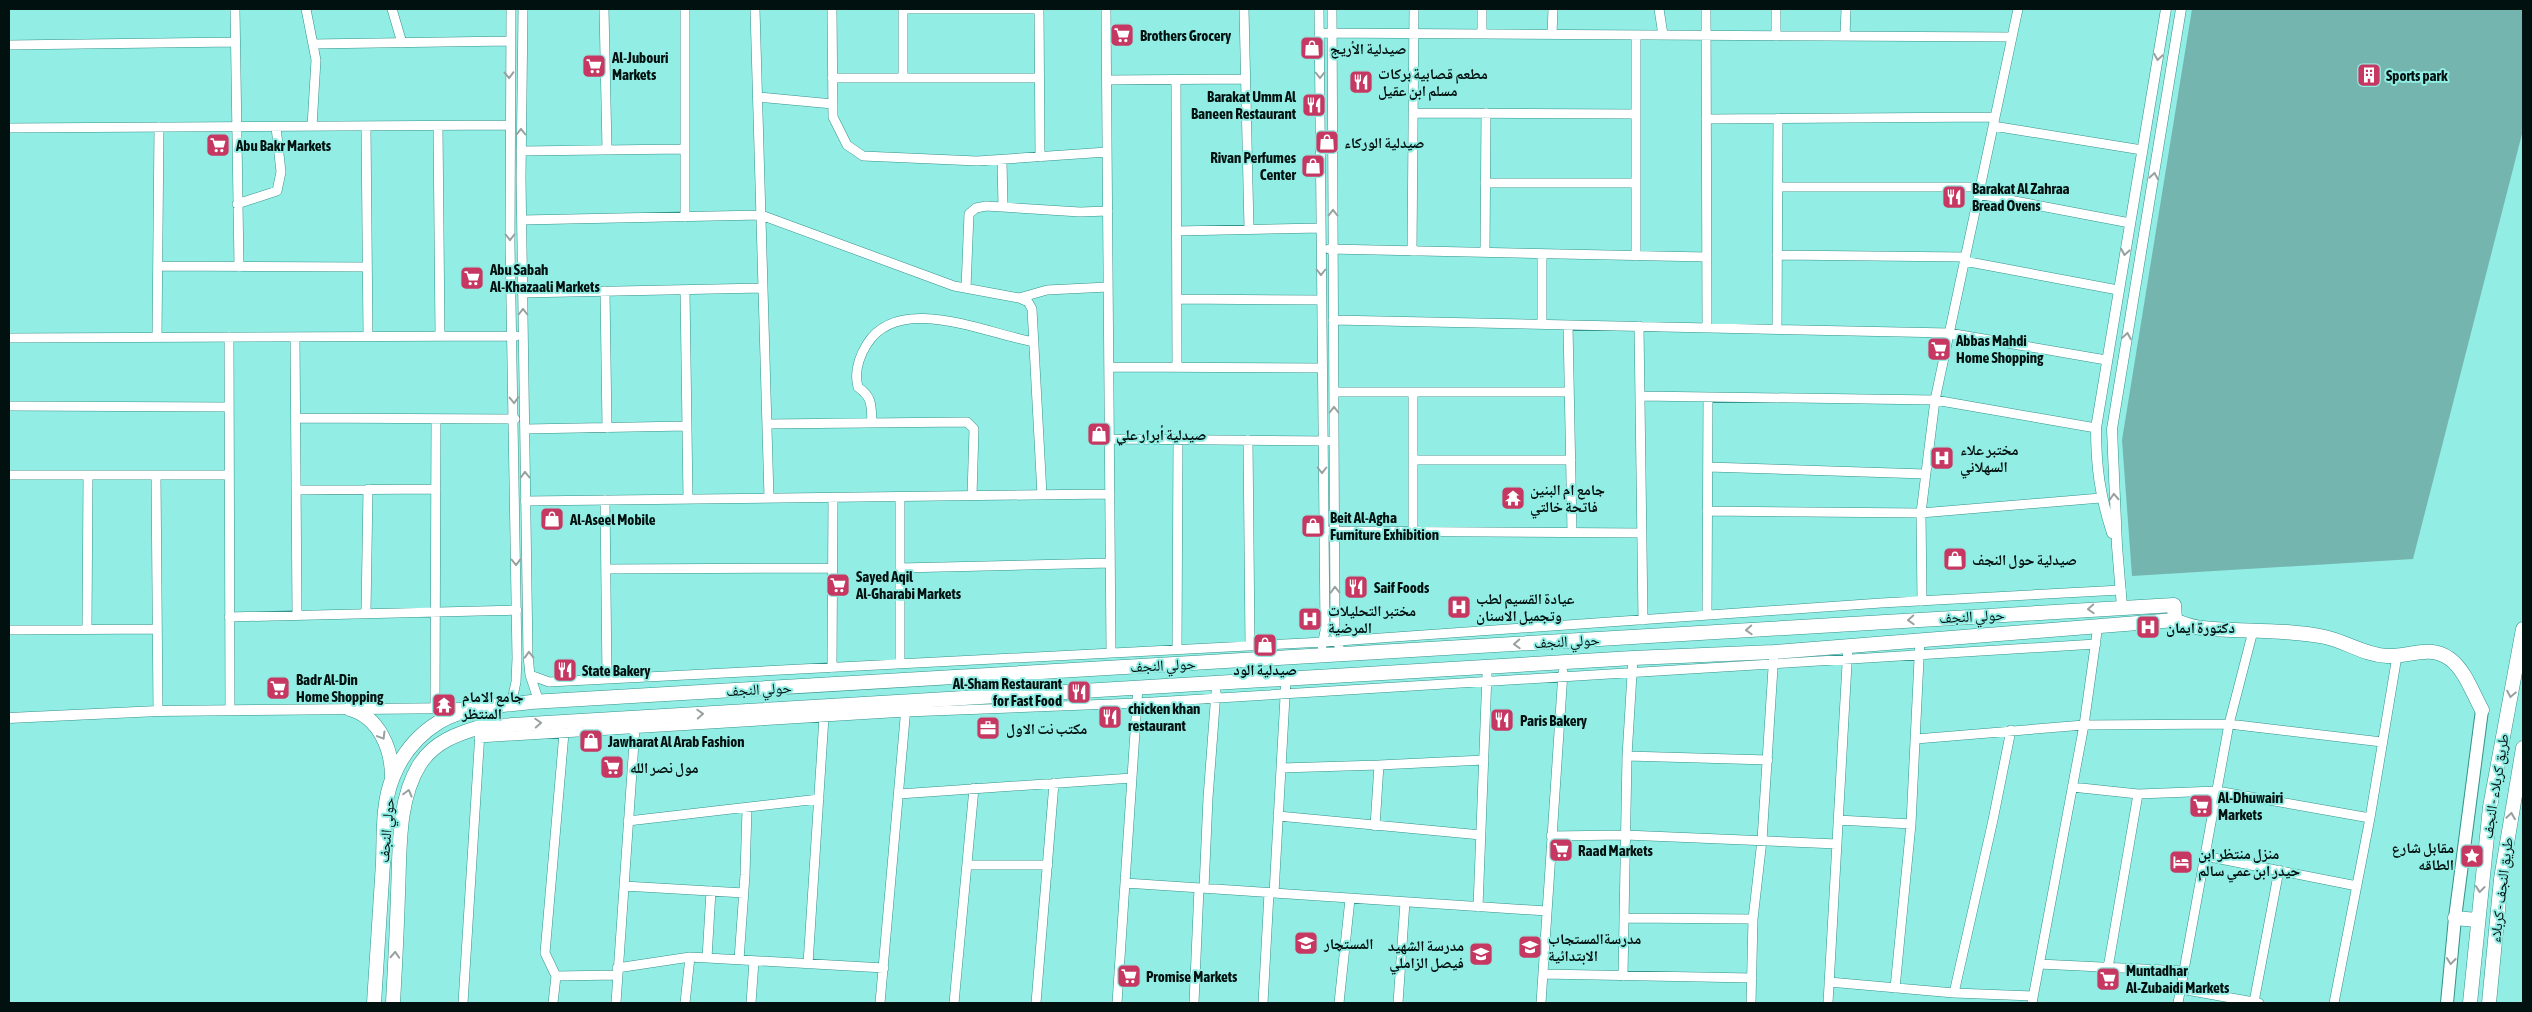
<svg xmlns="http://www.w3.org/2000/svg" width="2532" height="1012" font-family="'Asap Condensed','Noto Naskh Arabic',sans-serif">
<rect width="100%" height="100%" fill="#92ede4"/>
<path fill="#74b5af" d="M 2192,9 L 2523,9 L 2523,130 L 2413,559 L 2132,576 L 2122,440 Z"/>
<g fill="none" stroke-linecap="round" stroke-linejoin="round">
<g stroke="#34938b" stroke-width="10">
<path id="minor" d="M 235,9 L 239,267
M 306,9 L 316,60 L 312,126
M 392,9 L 402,43
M 523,9 L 521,178 L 528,656 L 530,675 L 539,702
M 604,9 L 607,150
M 755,9 L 769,498
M 832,9 L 833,117 L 847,145 L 863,156 L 977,161 L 1107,152
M 903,9 L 1039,9
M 903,9 L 903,78
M 1039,9 L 1040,157
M 1106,9 L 1111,653
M 1244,9 L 1249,229
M 1319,9 L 1325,631 L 1322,646
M 1332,9 L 1335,632 L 1339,646
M 1482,9 L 1482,34
M 1659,9 L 1663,35
M 1706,9 L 1707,328
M 1776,9 L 1776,36
M 1320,33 L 2012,37
M 1552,34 L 1553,9
M 1636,35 L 1636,256
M 1845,36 L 1846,9
M 313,44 L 509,41
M 9,45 L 235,42
M 832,78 L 1039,78
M 1107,80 L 1245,79
M 1176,80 L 1177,367
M 758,97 L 833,104
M 1413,113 L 1636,114
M 1706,119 L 1995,117
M 366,126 L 368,336
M 438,126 L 440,336
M 1993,126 L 2142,150
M 9,128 L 510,125
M 521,151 L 685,149
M 1002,160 L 1003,207
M 1485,183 L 1636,183
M 1778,187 L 1980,187
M 1978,194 L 2130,223
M 237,204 L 277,191 L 281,172 L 276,127
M 685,217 L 685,9
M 522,220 L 761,215 L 954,286 L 1019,298 L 1028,302 L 1032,309 L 1042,495
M 1177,231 L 1321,228
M 1329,249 L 1707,257
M 1412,251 L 1414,9
M 1485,252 L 1486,113
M 1777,255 L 1965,257
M 1964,261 L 2118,290
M 158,266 L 367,267
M 966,288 L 969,214 L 976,208 L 986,206 L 1080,212 L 1108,211
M 685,290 L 688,499
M 605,291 L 607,428
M 522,293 L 763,288
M 1019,298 L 1047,290 L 1108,287
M 1177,299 L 1321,300
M 1333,320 L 1949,333 L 2106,360
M 1542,324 L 1542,254
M 1568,325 L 1572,532
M 1639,326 L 1643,620
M 1777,329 L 1778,118
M 157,337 L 159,127
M 229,337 L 230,710
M 295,337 L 297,615
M 9,338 L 516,336
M 1109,367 L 1322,368
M 1334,392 L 1569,392
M 1413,392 L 1413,531
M 1640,396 L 1935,400 L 2096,428
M 9,406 L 229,407
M 296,418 L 515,419
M 872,423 C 871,405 873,398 858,387 C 854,372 859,357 867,344 C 899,292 987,334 1034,342
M 767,424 L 967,422 L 974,429 L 972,496
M 525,429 L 687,426
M 1109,439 L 1327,441
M 1248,440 L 1250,645
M 1413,460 L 1571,460
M 1708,467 L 1925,474
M 9,475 L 229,475
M 156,475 L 158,711
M 296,490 L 436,489
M 900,497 L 900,664
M 605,500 L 607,679
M 525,501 L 1110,494
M 1707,511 L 1921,513 L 2101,498
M 1330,531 L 1642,533
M 900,568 L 1110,563
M 606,569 L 832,568
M 1922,601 L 1921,513 L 1935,400 L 2018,9
M 366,613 L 368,489
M 1707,615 L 1708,397
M 229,617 L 517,610
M 87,629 L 88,475
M 9,630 L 157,629
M 1177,649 L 1178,440
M 832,668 L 833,498
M 530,675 L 549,682 L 1324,642 L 1881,603 L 2121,590
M 511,705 L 516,682 L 517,658 L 510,244 L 511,9
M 435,708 L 436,419
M 479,738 L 906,712 L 1137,703 L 2096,644
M 1916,739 L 2084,725 L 2229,724 L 2382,742
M 1627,756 L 1768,760
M 1281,768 L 1379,765
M 2072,787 L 2138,794 L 2217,791 L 2370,818
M 899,794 L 1132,778
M 1278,816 L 1481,835
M 1838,820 L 1911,824
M 628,821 L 819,799
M 1375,826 L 1379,765 L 1484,760
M 1551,836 L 1625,835 L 1837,844
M 2205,856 L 2357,886
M 967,865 L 1048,865
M 1125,883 L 1546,911
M 624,886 L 744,893
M 1204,888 L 1208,798 L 1216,692
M 1274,893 L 1286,679
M 1478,907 L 1487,674
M 1624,918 L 1753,919
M 707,958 L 711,891
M 739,960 L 745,875 L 747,809
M 808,964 L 824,717
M 2039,964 L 2184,971
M 617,968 L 690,957 L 884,968
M 2108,968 L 2138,794
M 1543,974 L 1752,978
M 556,976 L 618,975
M 1623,976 L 1627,756 L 1633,658
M 1829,982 L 1954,993 L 2033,996
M 1895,988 L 1911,824 L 1920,639
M 2181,989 L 2259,1003
M 1954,993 L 1993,820 L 2011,730
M 2254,1002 L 2279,870
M 463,1003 L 480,732
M 553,1003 L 556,976 L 545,953 L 564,733
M 616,1003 L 635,728
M 685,1003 L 690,957
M 751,1003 L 754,961
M 880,1003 L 906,707
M 954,1003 L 974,788
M 1036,1003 L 1054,783
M 1117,1003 L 1138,687
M 1194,1003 L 1199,888
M 1263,1003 L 1269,893
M 1339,1003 L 1350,899
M 1398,1003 L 1405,902
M 1541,1003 L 1563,672
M 1751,1003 L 1753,919 L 1762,840 L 1774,652
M 1828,1003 L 1848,646
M 2032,1003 L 2084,725 L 2098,625
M 2178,1003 L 2229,724 L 2253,631
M 2334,1003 L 2370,818 L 2397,656"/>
</g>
<g stroke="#34938b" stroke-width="11">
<path id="tertiary" d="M 2112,533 C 2100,496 2096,467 2096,428 L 2166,9
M 2122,607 L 2117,546 L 2112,429 L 2181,9
M 9,718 L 158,711 L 466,708"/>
</g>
<g stroke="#34938b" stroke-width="14">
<path id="secondary" d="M 2447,1003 L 2455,918 L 2482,710"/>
</g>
<g stroke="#34938b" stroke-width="15">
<path id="primary" d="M 350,709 C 379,717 392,749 392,777
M 374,1003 C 377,957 380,910 383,863 C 384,836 382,803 393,777 C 402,754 418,735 439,722 C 465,706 501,706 531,702 L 2174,605 L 2175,620 C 2194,630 2214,629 2235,630 C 2264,631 2296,631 2325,637 C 2347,642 2365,655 2387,656 C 2409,657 2430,644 2450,659 C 2465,670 2473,694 2482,710
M 393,1003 C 395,967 397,930 398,893 C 400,851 397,800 420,764 C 434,742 457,734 480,727 L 1633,658 L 1774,652 L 2175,620"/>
</g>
<g stroke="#34938b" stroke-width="15">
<path id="trunk" d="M 2455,918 L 2477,920
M 2470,1003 L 2490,807 L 2523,629
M 2489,1003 L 2501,879 L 2523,748"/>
</g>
<use href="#minor" stroke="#fff" stroke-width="9"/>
<use href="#tertiary" stroke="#fff" stroke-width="10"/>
<use href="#secondary" stroke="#fff" stroke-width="12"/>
<use href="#primary" stroke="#fff" stroke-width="14"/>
<use href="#trunk" stroke="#fff" stroke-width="14"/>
</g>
<defs><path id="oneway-chevron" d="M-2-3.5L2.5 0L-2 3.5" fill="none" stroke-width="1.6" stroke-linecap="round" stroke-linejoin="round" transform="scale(1.25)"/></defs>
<g stroke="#99a09f">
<use href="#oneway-chevron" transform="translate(2158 57) rotate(99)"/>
<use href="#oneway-chevron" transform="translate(509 75) rotate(89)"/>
<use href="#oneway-chevron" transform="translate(1320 75) rotate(90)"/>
<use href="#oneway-chevron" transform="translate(521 132) rotate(-90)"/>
<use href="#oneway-chevron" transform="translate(2154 176) rotate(-81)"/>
<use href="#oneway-chevron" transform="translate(1333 213) rotate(-90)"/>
<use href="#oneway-chevron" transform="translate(510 237) rotate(90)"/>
<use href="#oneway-chevron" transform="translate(2125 252) rotate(100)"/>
<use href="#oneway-chevron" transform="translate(1321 272) rotate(90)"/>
<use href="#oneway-chevron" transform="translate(523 312) rotate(-90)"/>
<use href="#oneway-chevron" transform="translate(2127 336) rotate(-81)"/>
<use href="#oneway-chevron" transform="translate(514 400) rotate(88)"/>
<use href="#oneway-chevron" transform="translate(1334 410) rotate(-90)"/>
<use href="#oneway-chevron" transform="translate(1322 470) rotate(90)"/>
<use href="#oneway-chevron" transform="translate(525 475) rotate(-91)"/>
<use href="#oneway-chevron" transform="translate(2114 497) rotate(-93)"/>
<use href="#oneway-chevron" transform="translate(516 562) rotate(89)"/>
<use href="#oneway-chevron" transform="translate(1335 590) rotate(-91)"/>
<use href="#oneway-chevron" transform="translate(2091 609) rotate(177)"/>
<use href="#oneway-chevron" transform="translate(1911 620) rotate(177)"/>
<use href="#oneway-chevron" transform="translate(1749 630) rotate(177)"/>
<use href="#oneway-chevron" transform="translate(1517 644) rotate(177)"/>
<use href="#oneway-chevron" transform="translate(529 655) rotate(-92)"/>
<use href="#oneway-chevron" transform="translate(2511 694) rotate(101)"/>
<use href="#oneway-chevron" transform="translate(700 714) rotate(-3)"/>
<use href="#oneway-chevron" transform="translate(538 723) rotate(-3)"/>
<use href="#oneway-chevron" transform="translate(382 736) rotate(59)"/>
<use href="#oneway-chevron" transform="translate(408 793) rotate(-75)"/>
<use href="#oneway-chevron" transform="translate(2511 816) rotate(-81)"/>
<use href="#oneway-chevron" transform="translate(2480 889) rotate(96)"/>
<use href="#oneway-chevron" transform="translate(395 955) rotate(-87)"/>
<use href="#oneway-chevron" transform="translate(2451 961) rotate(96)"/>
</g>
<defs>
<g id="supermarket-square" transform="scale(1.25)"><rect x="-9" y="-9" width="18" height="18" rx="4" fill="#c63862" stroke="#92ede4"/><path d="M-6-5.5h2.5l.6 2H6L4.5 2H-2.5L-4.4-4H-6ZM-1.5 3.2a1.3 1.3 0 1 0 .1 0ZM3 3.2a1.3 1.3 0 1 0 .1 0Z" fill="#fff"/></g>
<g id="shop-square" transform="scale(1.25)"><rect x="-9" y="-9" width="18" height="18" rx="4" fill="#c63862" stroke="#92ede4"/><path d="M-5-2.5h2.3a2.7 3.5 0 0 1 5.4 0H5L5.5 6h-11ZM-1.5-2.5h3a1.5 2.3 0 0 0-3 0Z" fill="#fff"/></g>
<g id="building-square" transform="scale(1.25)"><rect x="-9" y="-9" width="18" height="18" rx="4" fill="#c63862" stroke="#92ede4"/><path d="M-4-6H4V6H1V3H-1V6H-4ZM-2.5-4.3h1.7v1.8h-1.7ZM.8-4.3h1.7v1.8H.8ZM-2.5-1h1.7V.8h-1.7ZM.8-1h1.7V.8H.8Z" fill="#fff"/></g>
<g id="restaurant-square" transform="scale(1.25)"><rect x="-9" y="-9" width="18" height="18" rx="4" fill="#c63862" stroke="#92ede4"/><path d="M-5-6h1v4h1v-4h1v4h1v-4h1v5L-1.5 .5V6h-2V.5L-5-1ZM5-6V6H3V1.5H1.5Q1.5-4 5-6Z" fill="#fff"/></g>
<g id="hospital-square" transform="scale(1.25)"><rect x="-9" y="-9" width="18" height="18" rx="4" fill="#c63862" stroke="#92ede4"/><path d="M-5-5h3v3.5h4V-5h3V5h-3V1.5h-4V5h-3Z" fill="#fff"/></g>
<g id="temple-square" transform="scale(1.25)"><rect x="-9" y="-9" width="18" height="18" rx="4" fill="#c63862" stroke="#92ede4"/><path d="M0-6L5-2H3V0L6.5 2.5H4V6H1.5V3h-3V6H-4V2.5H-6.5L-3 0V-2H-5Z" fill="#fff"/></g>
<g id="office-square" transform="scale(1.25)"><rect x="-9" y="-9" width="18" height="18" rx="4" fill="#c63862" stroke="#92ede4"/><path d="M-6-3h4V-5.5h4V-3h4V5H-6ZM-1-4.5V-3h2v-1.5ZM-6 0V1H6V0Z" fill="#fff"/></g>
<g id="sight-square" transform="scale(1.25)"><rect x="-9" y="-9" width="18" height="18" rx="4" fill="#c63862" stroke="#92ede4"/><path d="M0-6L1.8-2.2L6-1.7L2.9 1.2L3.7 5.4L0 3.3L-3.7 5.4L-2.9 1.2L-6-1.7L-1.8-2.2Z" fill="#fff"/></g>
<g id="hotel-square" transform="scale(1.25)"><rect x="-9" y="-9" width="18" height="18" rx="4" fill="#c63862" stroke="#92ede4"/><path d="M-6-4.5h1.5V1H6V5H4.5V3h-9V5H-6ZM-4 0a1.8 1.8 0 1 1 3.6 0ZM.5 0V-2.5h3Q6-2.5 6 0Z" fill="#fff"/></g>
<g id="school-square" transform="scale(1.25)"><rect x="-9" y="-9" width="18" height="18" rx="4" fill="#c63862" stroke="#92ede4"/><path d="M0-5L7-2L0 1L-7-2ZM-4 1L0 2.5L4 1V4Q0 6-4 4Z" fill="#fff"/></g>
</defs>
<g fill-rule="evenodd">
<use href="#supermarket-square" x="1122" y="35"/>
<use href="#shop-square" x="1312" y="48"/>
<use href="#supermarket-square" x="594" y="66"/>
<use href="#building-square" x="2369" y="75"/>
<use href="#restaurant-square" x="1361" y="82"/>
<use href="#restaurant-square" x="1314" y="105"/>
<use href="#shop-square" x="1327" y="142"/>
<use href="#supermarket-square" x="218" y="145"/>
<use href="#shop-square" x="1313" y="166"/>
<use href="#restaurant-square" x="1954" y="197"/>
<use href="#supermarket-square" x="472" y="278"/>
<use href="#supermarket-square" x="1939" y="349"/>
<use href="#shop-square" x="1099" y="434"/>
<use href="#hospital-square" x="1942" y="458"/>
<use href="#temple-square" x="1513" y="498"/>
<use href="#shop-square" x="552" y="519"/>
<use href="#shop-square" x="1313" y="526"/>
<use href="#shop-square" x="1955" y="559"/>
<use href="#supermarket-square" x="838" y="585"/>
<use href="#restaurant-square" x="1356" y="587"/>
<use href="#hospital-square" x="1459" y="607"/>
<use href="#hospital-square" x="1310" y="619"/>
<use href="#hospital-square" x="2148" y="627"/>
<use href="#shop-square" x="1265" y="645"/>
<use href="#restaurant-square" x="565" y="670"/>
<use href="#supermarket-square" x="278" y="688"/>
<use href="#restaurant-square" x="1079" y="692"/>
<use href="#temple-square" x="444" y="705"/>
<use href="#restaurant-square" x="1110" y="717"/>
<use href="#restaurant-square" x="1502" y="720"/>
<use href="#office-square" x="988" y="728"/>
<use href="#shop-square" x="591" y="741"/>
<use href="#supermarket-square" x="612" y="767"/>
<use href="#supermarket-square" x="2201" y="806"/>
<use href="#supermarket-square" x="1561" y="850"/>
<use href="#sight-square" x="2472" y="856"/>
<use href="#hotel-square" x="2181" y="862"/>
<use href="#school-square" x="1306" y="943"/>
<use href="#school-square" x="1530" y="947"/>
<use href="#school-square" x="1481" y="954"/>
<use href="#supermarket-square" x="1129" y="976"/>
<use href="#supermarket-square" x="2108" y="979"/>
</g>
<g text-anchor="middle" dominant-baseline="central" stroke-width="4" stroke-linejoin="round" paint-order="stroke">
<g font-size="15" font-weight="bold" fill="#01110f" stroke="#92ede4" text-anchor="start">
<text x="1140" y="35">Brothers Grocery</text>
<text x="1330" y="48">صيدلية الأريج</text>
<text x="612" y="57">Al-Jubouri<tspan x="612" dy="17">Markets</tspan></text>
<text x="1378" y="73">مطعم قصابية بركات<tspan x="1378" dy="17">مسلم ابن عقيل</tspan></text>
<text x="2386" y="75">Sports park</text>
<text x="1296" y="96" text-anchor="end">Barakat Umm Al<tspan x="1296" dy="17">Baneen Restaurant</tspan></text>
<text x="1344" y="142">صيدلية الوركاء</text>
<text x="236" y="145">Abu Bakr Markets</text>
<text x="1296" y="157" text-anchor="end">Rivan Perfumes<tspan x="1296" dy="17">Center</tspan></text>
<text x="1972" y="188">Barakat Al Zahraa<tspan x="1972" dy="17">Bread Ovens</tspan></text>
<text x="490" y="269">Abu Sabah<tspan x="490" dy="17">Al-Khazaali Markets</tspan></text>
<text x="1956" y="340">Abbas Mahdi<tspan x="1956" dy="17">Home Shopping</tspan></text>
<text x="1116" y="434">صيدلية أبرار علي</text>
<text x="1960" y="449">مختبر علاء<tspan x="1960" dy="17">السهلاني</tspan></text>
<text x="1530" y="489">جامع ام البنين<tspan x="1530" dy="17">فاتحة خالتي</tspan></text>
<text x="1330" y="517">Beit Al-Agha<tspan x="1330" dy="17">Furniture Exhibition</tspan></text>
<text x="570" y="519">Al-Aseel Mobile</text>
<text x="1972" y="559">صيدلية حول النجف</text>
<text x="856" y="576">Sayed Aqil<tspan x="856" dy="17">Al-Gharabi Markets</tspan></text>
<text x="1374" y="587">Saif Foods</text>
<text x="1476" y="598">عيادة القسيم لطب<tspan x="1476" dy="17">وتجميل الاسنان</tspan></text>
<text x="1328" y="610">مختبر التحليلات<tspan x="1328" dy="17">المرضية</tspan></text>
<text x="2166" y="627">دكتورة ايمان</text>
<text x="1265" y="669" text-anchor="middle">صيدلية الود</text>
<text x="582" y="670">State Bakery</text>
<text x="296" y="679">Badr Al-Din<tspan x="296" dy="17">Home Shopping</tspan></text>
<text x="1062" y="683" text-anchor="end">Al-Sham Restaurant<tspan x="1062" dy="17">for Fast Food</tspan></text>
<text x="462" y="696">جامع الامام<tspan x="462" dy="17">المنتظر</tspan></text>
<text x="1128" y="708">chicken khan<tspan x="1128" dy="17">restaurant</tspan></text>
<text x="1520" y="720">Paris Bakery</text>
<text x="1006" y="728">مكتب نت الاول</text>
<text x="608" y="741">Jawharat Al Arab Fashion</text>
<text x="630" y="767">مول نصر الله</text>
<text x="2218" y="797">Al-Dhuwairi<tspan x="2218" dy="17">Markets</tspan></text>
<text x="2454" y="847" text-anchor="end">مقابل شارع<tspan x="2454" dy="17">الطاقه</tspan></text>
<text x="1578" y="850">Raad Markets</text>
<text x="2198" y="853">منزل منتظر ابن<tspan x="2198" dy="17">حيدر ابن عمي سالم</tspan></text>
<text x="1548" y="938">مدرسةالمستجاب<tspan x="1548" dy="17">الابتدائية</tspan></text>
<text x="1324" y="943">المستچار</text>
<text x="1464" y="945" text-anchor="end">مدرسة الشهيد<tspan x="1464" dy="17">فيصل الزاملي</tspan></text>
<text x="2126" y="970">Muntadhar<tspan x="2126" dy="17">Al-Zubaidi Markets</tspan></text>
<text x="1146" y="976">Promise Markets</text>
</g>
<g font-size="15" fill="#01110f" stroke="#92ede4">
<text transform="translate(1972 616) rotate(-3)">حولي النجف</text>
<text transform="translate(1567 641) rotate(-3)">حولي النجف</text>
<text transform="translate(1163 665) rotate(-3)">حولي النجف</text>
<text transform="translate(759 689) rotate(-3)">حولي النجف</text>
<text transform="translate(2495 786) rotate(-81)">طريق کربلاء - النجف</text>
<text transform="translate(386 830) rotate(-85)">حولي النجف</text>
<text transform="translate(2501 890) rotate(-83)">طريق النجف - کربلاء</text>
</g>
</g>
<rect width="2532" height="1012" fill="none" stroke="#01110f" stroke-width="20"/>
</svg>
